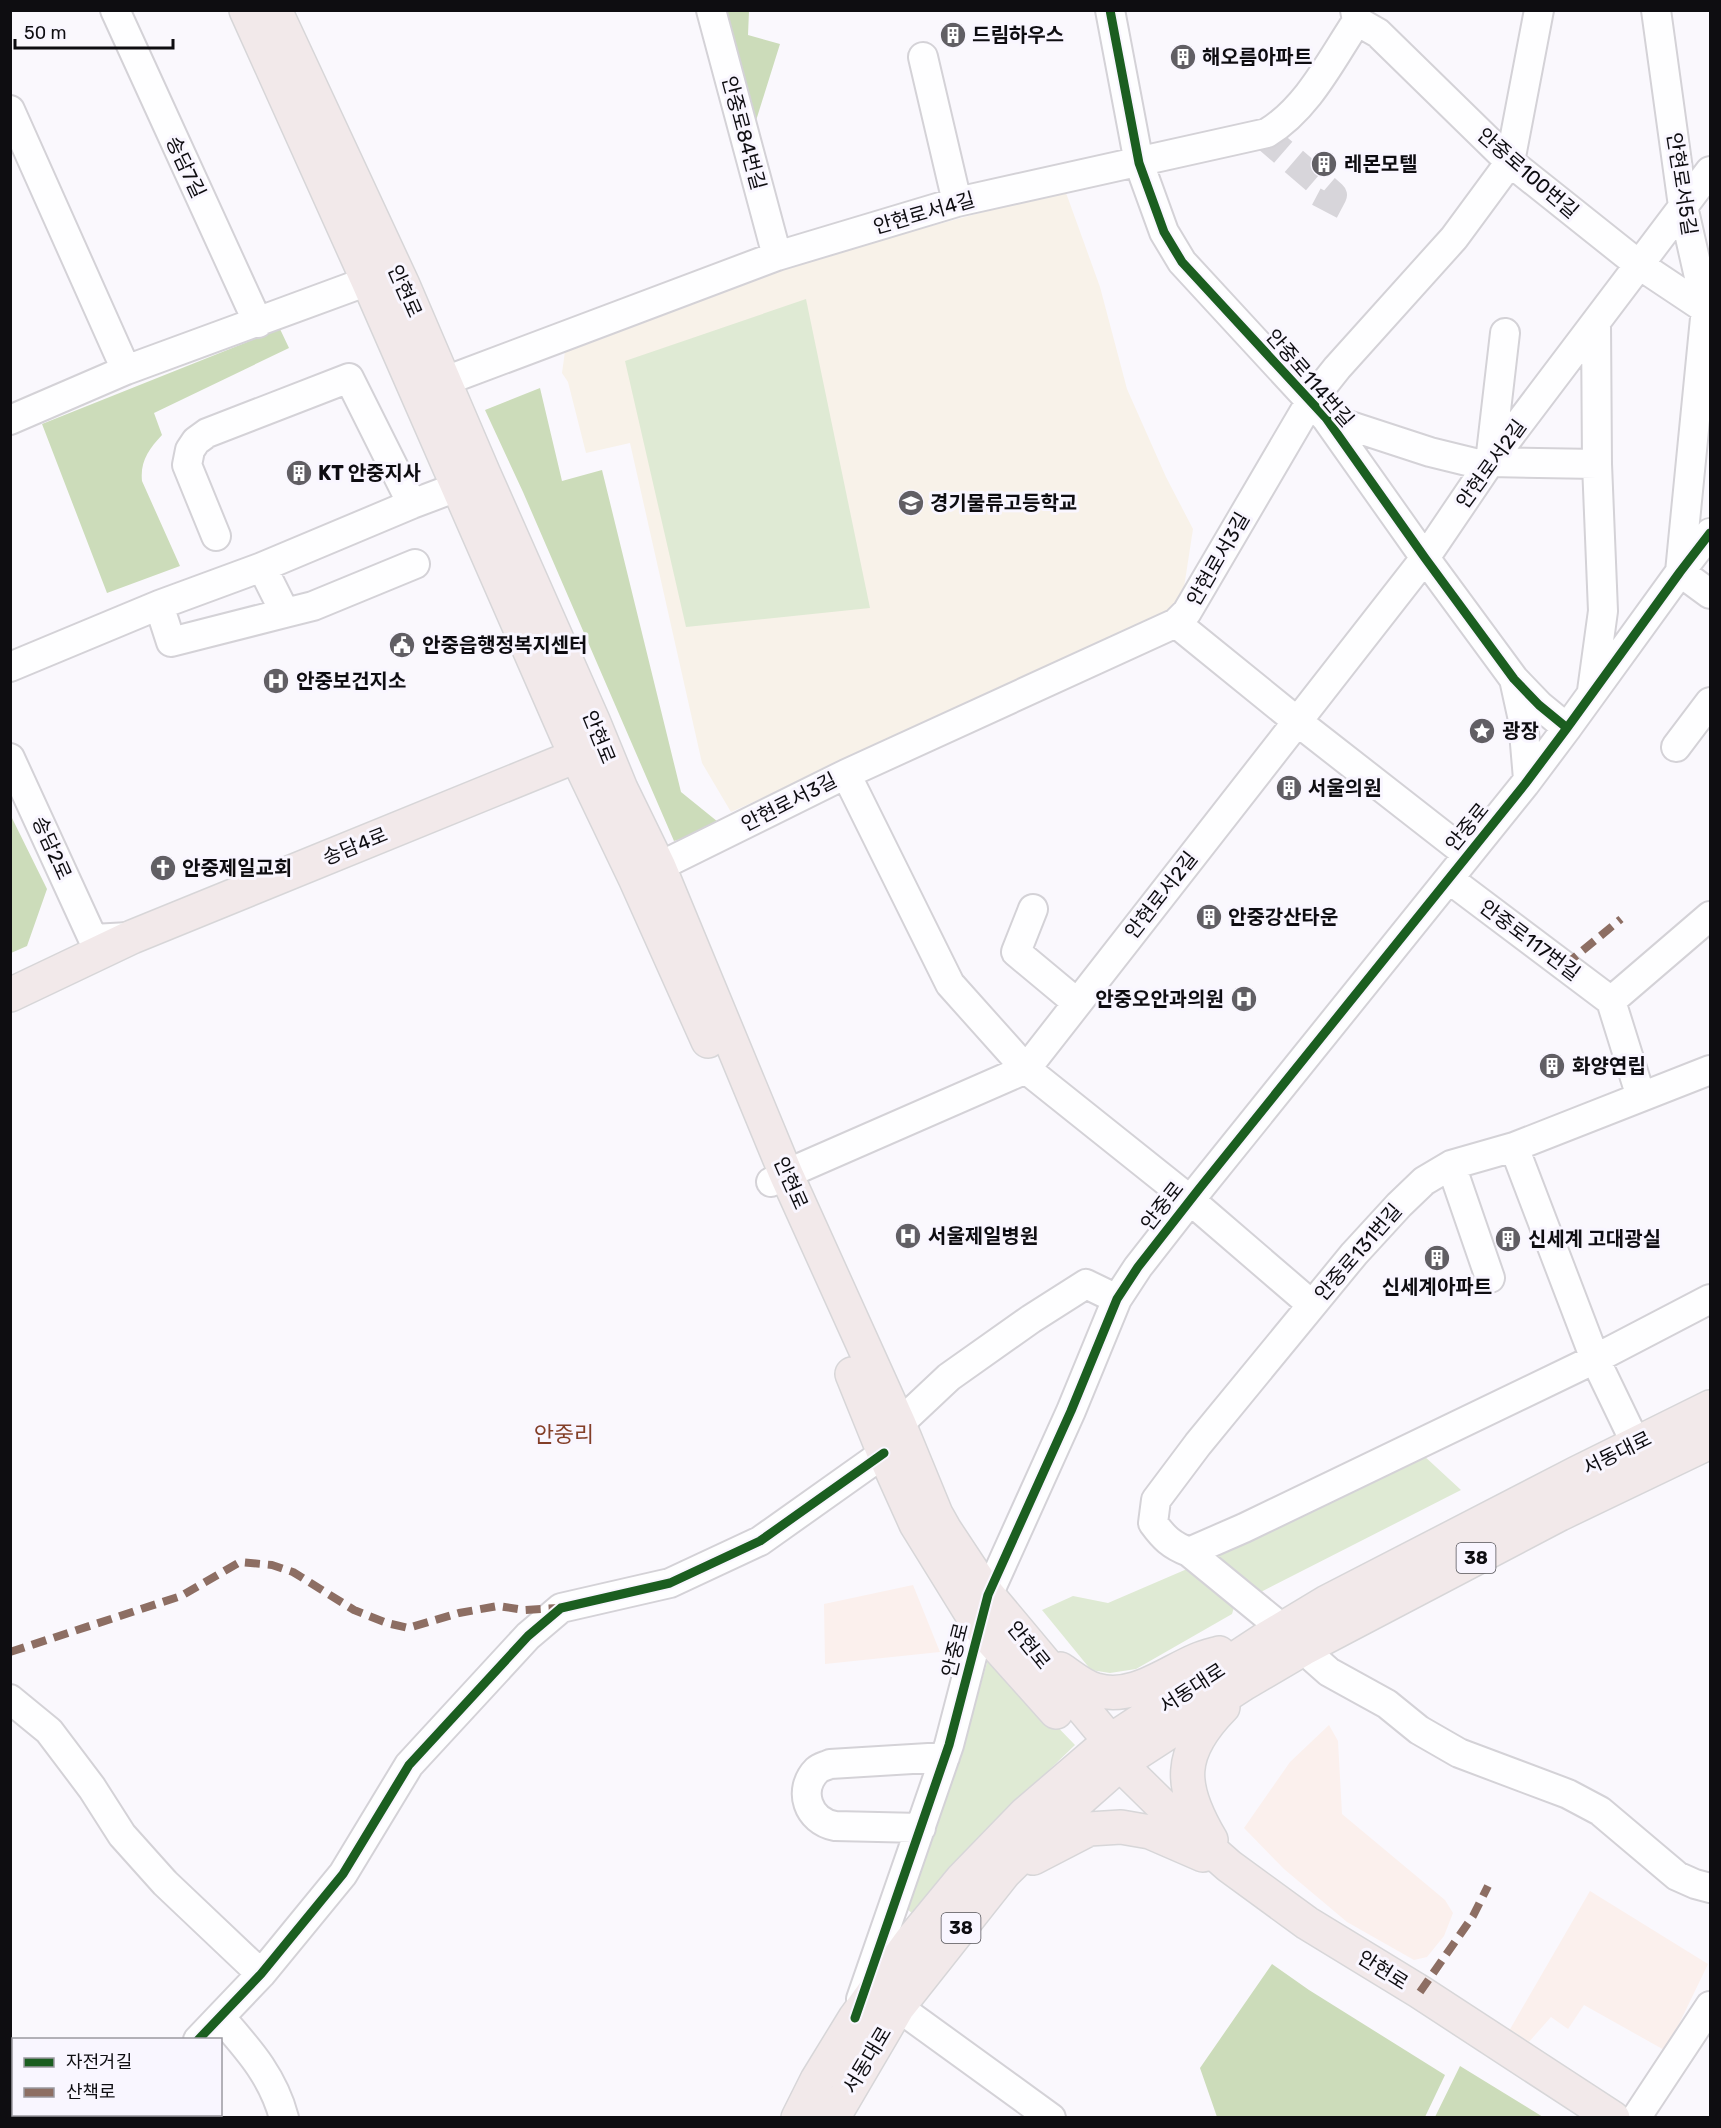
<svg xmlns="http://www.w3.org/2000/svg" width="1721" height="2128" font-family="Rubik,'Noto Sans KR',sans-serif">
<rect width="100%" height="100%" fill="#faf8fd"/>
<path fill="#fbf0ed" d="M 913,1585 L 940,1652 L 825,1664 L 824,1604 Z
M 1329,1725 L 1338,1741 L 1342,1814 L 1445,1900 L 1453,1913 L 1444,1936 L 1427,1957 L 1414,1960 L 1347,1922 L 1284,1869 L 1244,1828 L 1290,1762 Z
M 1590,1891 L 1708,1964 L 1666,2051 L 1584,2005 L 1568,2029 L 1551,2017 L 1528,2043 L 1509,2031 Z"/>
<path fill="#f8f2e9" d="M 1065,190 L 1100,287 L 1127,389 L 1166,477 L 1193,529 L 1183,594 L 1166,617 L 731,812 L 702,763 L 630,443 L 586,453 L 568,382 L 562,373 L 566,344 L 805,260 Z"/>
<path fill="#dfead4" d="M 806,299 L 870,608 L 686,627 L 625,361 Z
M 1422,1454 L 1461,1490 L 1253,1596 L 1207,1552 Z
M 1194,1566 L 1236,1601 L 1232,1614 L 1136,1669 L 1110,1673 L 1091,1670 L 1042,1610 L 1073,1596 L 1108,1603 Z
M 989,1656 L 1075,1745 L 1016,1802 L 915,1916 L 905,1907 L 965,1737 Z"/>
<path fill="#ccdcba" d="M 724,11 L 749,11 L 748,35 L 780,44 L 754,127 Z
M 280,329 L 289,348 L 154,413 L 162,435 C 149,449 140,461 142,481 L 180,566 L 107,593 L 42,424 Z
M 540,388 L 562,481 L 602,470 L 681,792 L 723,826 L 674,841 L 523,492 L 485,410 Z
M 11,816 L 47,889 L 27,946 L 11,953 Z
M 1272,1964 L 1309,1990 L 1445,2075 L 1425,2117 L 1217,2117 L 1200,2068 Z
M 1460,2066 L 1543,2117 L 1435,2117 Z"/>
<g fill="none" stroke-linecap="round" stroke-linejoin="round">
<path stroke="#d7d5da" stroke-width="28" stroke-dasharray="28 14" stroke-linecap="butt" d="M 1262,134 L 1333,195 L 1322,216"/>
<g stroke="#d4d2d7" stroke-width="32">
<path id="minor" d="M 115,10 L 258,323
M 711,10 L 777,256
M 1110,10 L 1139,163 L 1164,232 L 1182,262 L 1326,418 L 1425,558 L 1514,679 L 1539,705 L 1567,728
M 1656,10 L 1683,206 L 1706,308 L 1680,572
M 1357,21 L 1378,33 L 1510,162 L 1638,264 L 1710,312
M 923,57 L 957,202
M 10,110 L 126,370
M 1596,324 L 1597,464
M 1505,333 L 1490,462 L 1597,464 L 1603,611 L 1592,691
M 424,391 L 445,381 L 777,256 L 957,202 L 1267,133 C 1308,108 1331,60 1357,21 L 1355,10
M 1326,418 L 1430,452 L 1487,466
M 10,420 L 126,370 L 368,281
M 216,536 L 187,465 L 190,450 L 196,441 L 207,433 L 349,378 L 412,504
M 415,564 L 313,606 L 285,613 L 262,567 L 412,504 L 457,487 L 476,476
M 262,567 L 159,605 L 171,642 L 285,613
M 1680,572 L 1710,594
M 1176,623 L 1298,722 L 1467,854
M 10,667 L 159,605
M 1514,679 L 1523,720 L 1528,779
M 1676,747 L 1710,702
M 10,758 L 93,939 L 129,937
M 846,774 L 950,984 L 1026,1069 L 1190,1200 L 1312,1305
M 640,876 L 846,774 L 1176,623 L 1187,612 L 1310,402 L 1337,368 L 1454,238 L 1510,162 L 1539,10
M 1449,879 L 1611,1001 L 1710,916
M 1033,909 L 1016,952 L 1076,1002
M 1611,1001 L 1641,1097
M 1710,1070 L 1514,1147 L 1451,1165 L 1424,1181 L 1399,1205 L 1354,1254 L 1198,1444 L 1156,1500 L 1153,1523 C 1164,1538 1171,1545 1189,1552 L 1244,1528 L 1595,1359 L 1710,1299
M 1514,1147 L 1595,1359 L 1636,1444
M 1451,1165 L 1490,1278
M 771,1182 L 786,1174 L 1026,1069 L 1425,558 L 1490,462 L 1710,171
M 899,1424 L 949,1377 L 1031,1319 L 1086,1284 L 1117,1299
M 1189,1552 L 1283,1629
M 1303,1649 L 1329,1672 L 1387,1704 L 1419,1730 L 1459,1753 L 1568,1794 L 1600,1811 L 1677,1876 L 1695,1884 L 1710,1888
M 10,1699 L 49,1731 L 92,1788 L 122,1835 L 165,1883 L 261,1974
M 921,1828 L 835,1826 C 808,1821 797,1790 817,1770 C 820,1767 826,1766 830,1764 L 945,1757
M 861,1999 L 949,1745 L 988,1595 L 1071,1411 L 1117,1299 L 1138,1267 L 1199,1189 L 1525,784 L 1567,728 L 1680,572 L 1710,533
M 898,2007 L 1051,2118
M 221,2018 C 248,2049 273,2076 284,2118
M 198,2040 L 261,1974 L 343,1874 L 409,1765 L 528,1636 L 561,1608 L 670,1583 L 760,1541 L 884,1453
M 111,2118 L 117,2114
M 1636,2118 L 1710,2006"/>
</g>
<g stroke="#d7d6d8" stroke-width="36">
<path id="major" d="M 246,10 L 368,281 L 567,736 L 635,878 L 708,1041
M 275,10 L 403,285 L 483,472 L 594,723 L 621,789 L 659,867 L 786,1174 L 899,1424 L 936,1514 L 945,1530 L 988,1595 L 1110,1741 L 1120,1764 L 1178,1821 L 1229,1866 L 1307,1923 L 1420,1992 L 1613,2118
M 10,995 L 132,937 L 576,756 L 597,745
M 852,1374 L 884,1453 L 916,1524 L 979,1626 L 1056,1712
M 1060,1669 C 1071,1676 1083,1687 1096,1690 C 1132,1701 1166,1673 1197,1660 C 1204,1657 1212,1655 1219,1653
M 1211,1840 C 1179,1786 1177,1754 1223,1707
M 1033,1858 L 1089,1829 L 1121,1827 L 1150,1832 L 1203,1855
M 798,2118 L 817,2080 L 855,2018 L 911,1941 L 962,1879 L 1025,1814 L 1110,1741 L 1262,1641 L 1327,1602 L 1577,1473 L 1710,1407
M 833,2118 L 898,2007 L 1004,1873 L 1068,1810 L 1120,1764 L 1245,1683 L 1303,1649 L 1560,1514 L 1710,1442"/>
</g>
<use href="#minor" stroke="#fefeff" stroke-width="28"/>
<use href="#major" stroke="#f2e9ea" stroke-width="33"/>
<path stroke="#8d6e63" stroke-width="8" stroke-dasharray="15 8" stroke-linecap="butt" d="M 1565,965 L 1621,919
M 10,1652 L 181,1596 L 240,1562 L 272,1565 L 293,1572 L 354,1610 L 387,1623 L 408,1628 L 459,1613 L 498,1606 L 525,1610 L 559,1608
M 1420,1992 L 1473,1916 L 1488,1886"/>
<g stroke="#f9f6ff" stroke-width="13">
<path id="cycleway" d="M 1110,10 L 1139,163 L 1164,232 L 1182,262 L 1326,418 L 1425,558 L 1514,679 L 1539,705 L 1567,728
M 855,2018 L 949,1745 L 988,1595 L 1071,1411 L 1117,1299 L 1138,1267 L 1199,1189 L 1525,784 L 1567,728 L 1680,572 L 1710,533
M 198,2040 L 261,1974 L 343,1874 L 409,1765 L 528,1636 L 561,1608 L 670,1583 L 760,1541 L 884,1453"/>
</g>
<use href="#cycleway" stroke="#1b5e20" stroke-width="9"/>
</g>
<defs>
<g id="building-disc" transform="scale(1.35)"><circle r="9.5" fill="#615f64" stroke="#f9f6ff"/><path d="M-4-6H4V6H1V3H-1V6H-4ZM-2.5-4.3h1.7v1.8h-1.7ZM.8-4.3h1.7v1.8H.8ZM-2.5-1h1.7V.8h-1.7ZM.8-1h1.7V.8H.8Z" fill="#fff"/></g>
<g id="school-disc" transform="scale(1.35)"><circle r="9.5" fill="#615f64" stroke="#f9f6ff"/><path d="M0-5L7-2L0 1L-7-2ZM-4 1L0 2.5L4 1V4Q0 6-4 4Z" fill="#fff"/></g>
<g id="civic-disc" transform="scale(1.35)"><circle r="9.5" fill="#615f64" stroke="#f9f6ff"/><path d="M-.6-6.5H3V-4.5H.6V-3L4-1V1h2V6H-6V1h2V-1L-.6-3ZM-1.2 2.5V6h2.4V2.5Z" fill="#fff"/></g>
<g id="hospital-disc" transform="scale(1.35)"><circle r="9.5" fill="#615f64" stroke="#f9f6ff"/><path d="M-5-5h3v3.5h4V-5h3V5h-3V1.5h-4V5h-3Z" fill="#fff"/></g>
<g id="sight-disc" transform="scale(1.35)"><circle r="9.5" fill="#615f64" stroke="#f9f6ff"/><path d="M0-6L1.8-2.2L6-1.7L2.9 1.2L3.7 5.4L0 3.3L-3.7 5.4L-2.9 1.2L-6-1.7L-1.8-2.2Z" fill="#fff"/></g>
<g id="church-disc" transform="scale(1.35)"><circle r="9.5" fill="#615f64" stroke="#f9f6ff"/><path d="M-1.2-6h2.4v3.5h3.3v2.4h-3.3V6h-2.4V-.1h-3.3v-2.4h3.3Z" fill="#fff"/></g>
</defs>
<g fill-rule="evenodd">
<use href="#building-disc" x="953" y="35"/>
<use href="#building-disc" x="1183" y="57"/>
<use href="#building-disc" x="1324" y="164"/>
<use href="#building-disc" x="299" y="473"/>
<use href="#school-disc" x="911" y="503"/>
<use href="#civic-disc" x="402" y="645"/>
<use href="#hospital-disc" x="276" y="681"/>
<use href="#sight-disc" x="1482" y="731"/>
<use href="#building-disc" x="1289" y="788"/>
<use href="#church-disc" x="163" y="868"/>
<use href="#building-disc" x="1209" y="917"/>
<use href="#hospital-disc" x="1244" y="999"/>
<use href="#building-disc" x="1552" y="1066"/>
<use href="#hospital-disc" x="908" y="1236"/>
<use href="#building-disc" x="1508" y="1239"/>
<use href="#building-disc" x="1437" y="1258"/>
</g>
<g text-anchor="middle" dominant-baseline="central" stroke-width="6" stroke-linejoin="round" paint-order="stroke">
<g fill="#f9f6ff" stroke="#545358" stroke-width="1.5">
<rect x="1456.5" y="1543" width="39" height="30" rx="4.5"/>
<rect x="941.5" y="1913" width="39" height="30" rx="4.5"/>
</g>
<g font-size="18" font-weight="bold" fill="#0e0d11">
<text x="1476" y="1558">38</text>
<text x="961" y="1928">38</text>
</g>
<g font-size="20" font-weight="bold" fill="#0e0d11" stroke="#f9f6ff" text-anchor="start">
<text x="972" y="35">드림하우스</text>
<text x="1202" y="57">해오름아파트</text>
<text x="1344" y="164">레몬모텔</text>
<text x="318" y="473">KT 안중지사</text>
<text x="930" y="503">경기물류고등학교</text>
<text x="422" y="645">안중읍행정복지센터</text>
<text x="296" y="681">안중보건지소</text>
<text x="1502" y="731">광장</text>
<text x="1308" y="788">서울의원</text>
<text x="182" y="868">안중제일교회</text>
<text x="1228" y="917">안중강산타운</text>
<text x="1224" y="999" text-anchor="end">안중오안과의원</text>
<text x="1572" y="1066">화양연립</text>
<text x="928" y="1236">서울제일병원</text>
<text x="1528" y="1239">신세계 고대광실</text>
<text x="1437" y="1287" text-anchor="middle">신세계아파트</text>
</g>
<g font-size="20" fill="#0e0d11" stroke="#f9f6ff">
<text transform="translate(744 133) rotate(75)">안중로84번길</text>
<text transform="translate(186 167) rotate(65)">송담7길</text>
<text transform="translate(1528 173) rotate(41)">안중로100번길</text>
<text transform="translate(1682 184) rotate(81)">안현로서5길</text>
<text transform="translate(924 213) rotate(-16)">안현로서4길</text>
<text transform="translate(405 291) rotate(66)">안현로</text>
<text transform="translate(1310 378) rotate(49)">안중로114번길</text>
<text transform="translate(1491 464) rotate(-54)">안현로서2길</text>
<text transform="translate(1218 559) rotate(-60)">안현로서3길</text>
<text transform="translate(599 737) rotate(68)">안현로</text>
<text transform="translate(789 802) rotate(-27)">안현로서3길</text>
<text transform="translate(1467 827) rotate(-51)">안중로</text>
<text transform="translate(355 846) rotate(-22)">송담4로</text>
<text transform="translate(52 848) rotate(66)">송담2로</text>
<text transform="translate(1161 895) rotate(-52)">안현로서2길</text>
<text transform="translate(1530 940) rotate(37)">안중로117번길</text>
<text transform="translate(791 1183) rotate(66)">안현로</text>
<text transform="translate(1162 1206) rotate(-52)">안중로</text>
<text transform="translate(1358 1252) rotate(-49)">안중로131번길</text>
<text transform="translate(1617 1453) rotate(-26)">서동대로</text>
<text transform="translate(1029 1645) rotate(51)">안현로</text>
<text transform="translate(955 1650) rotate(-76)">안중로</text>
<text transform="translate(1192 1688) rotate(-33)">서동대로</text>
<text transform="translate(1383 1970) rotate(32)">안현로</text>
<text transform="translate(867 2060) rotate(-59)">서동대로</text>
</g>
<g font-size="22" fill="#833f28" stroke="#f9f6ff">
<text x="564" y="1434">안중리</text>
</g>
</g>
<rect width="1721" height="2128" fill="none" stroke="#0e0d11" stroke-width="24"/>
<rect x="12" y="2038" width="210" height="78" fill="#f9f6ff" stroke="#9b99a0" stroke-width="1.5"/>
<rect x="24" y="2058" width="30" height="9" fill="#1b5e20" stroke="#9b99a0" stroke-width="1.5"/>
<text x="66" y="2068" font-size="18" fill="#0e0d11">자전거길</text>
<rect x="24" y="2088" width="30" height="9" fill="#8d6e63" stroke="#9b99a0" stroke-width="1.5"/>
<text x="66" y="2098" font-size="18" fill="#0e0d11">산책로</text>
<path d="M15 39v9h158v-9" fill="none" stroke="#0e0d11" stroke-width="3"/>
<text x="24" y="39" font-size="18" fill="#0e0d11" stroke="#f9f6ff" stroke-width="4.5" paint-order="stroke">50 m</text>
</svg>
